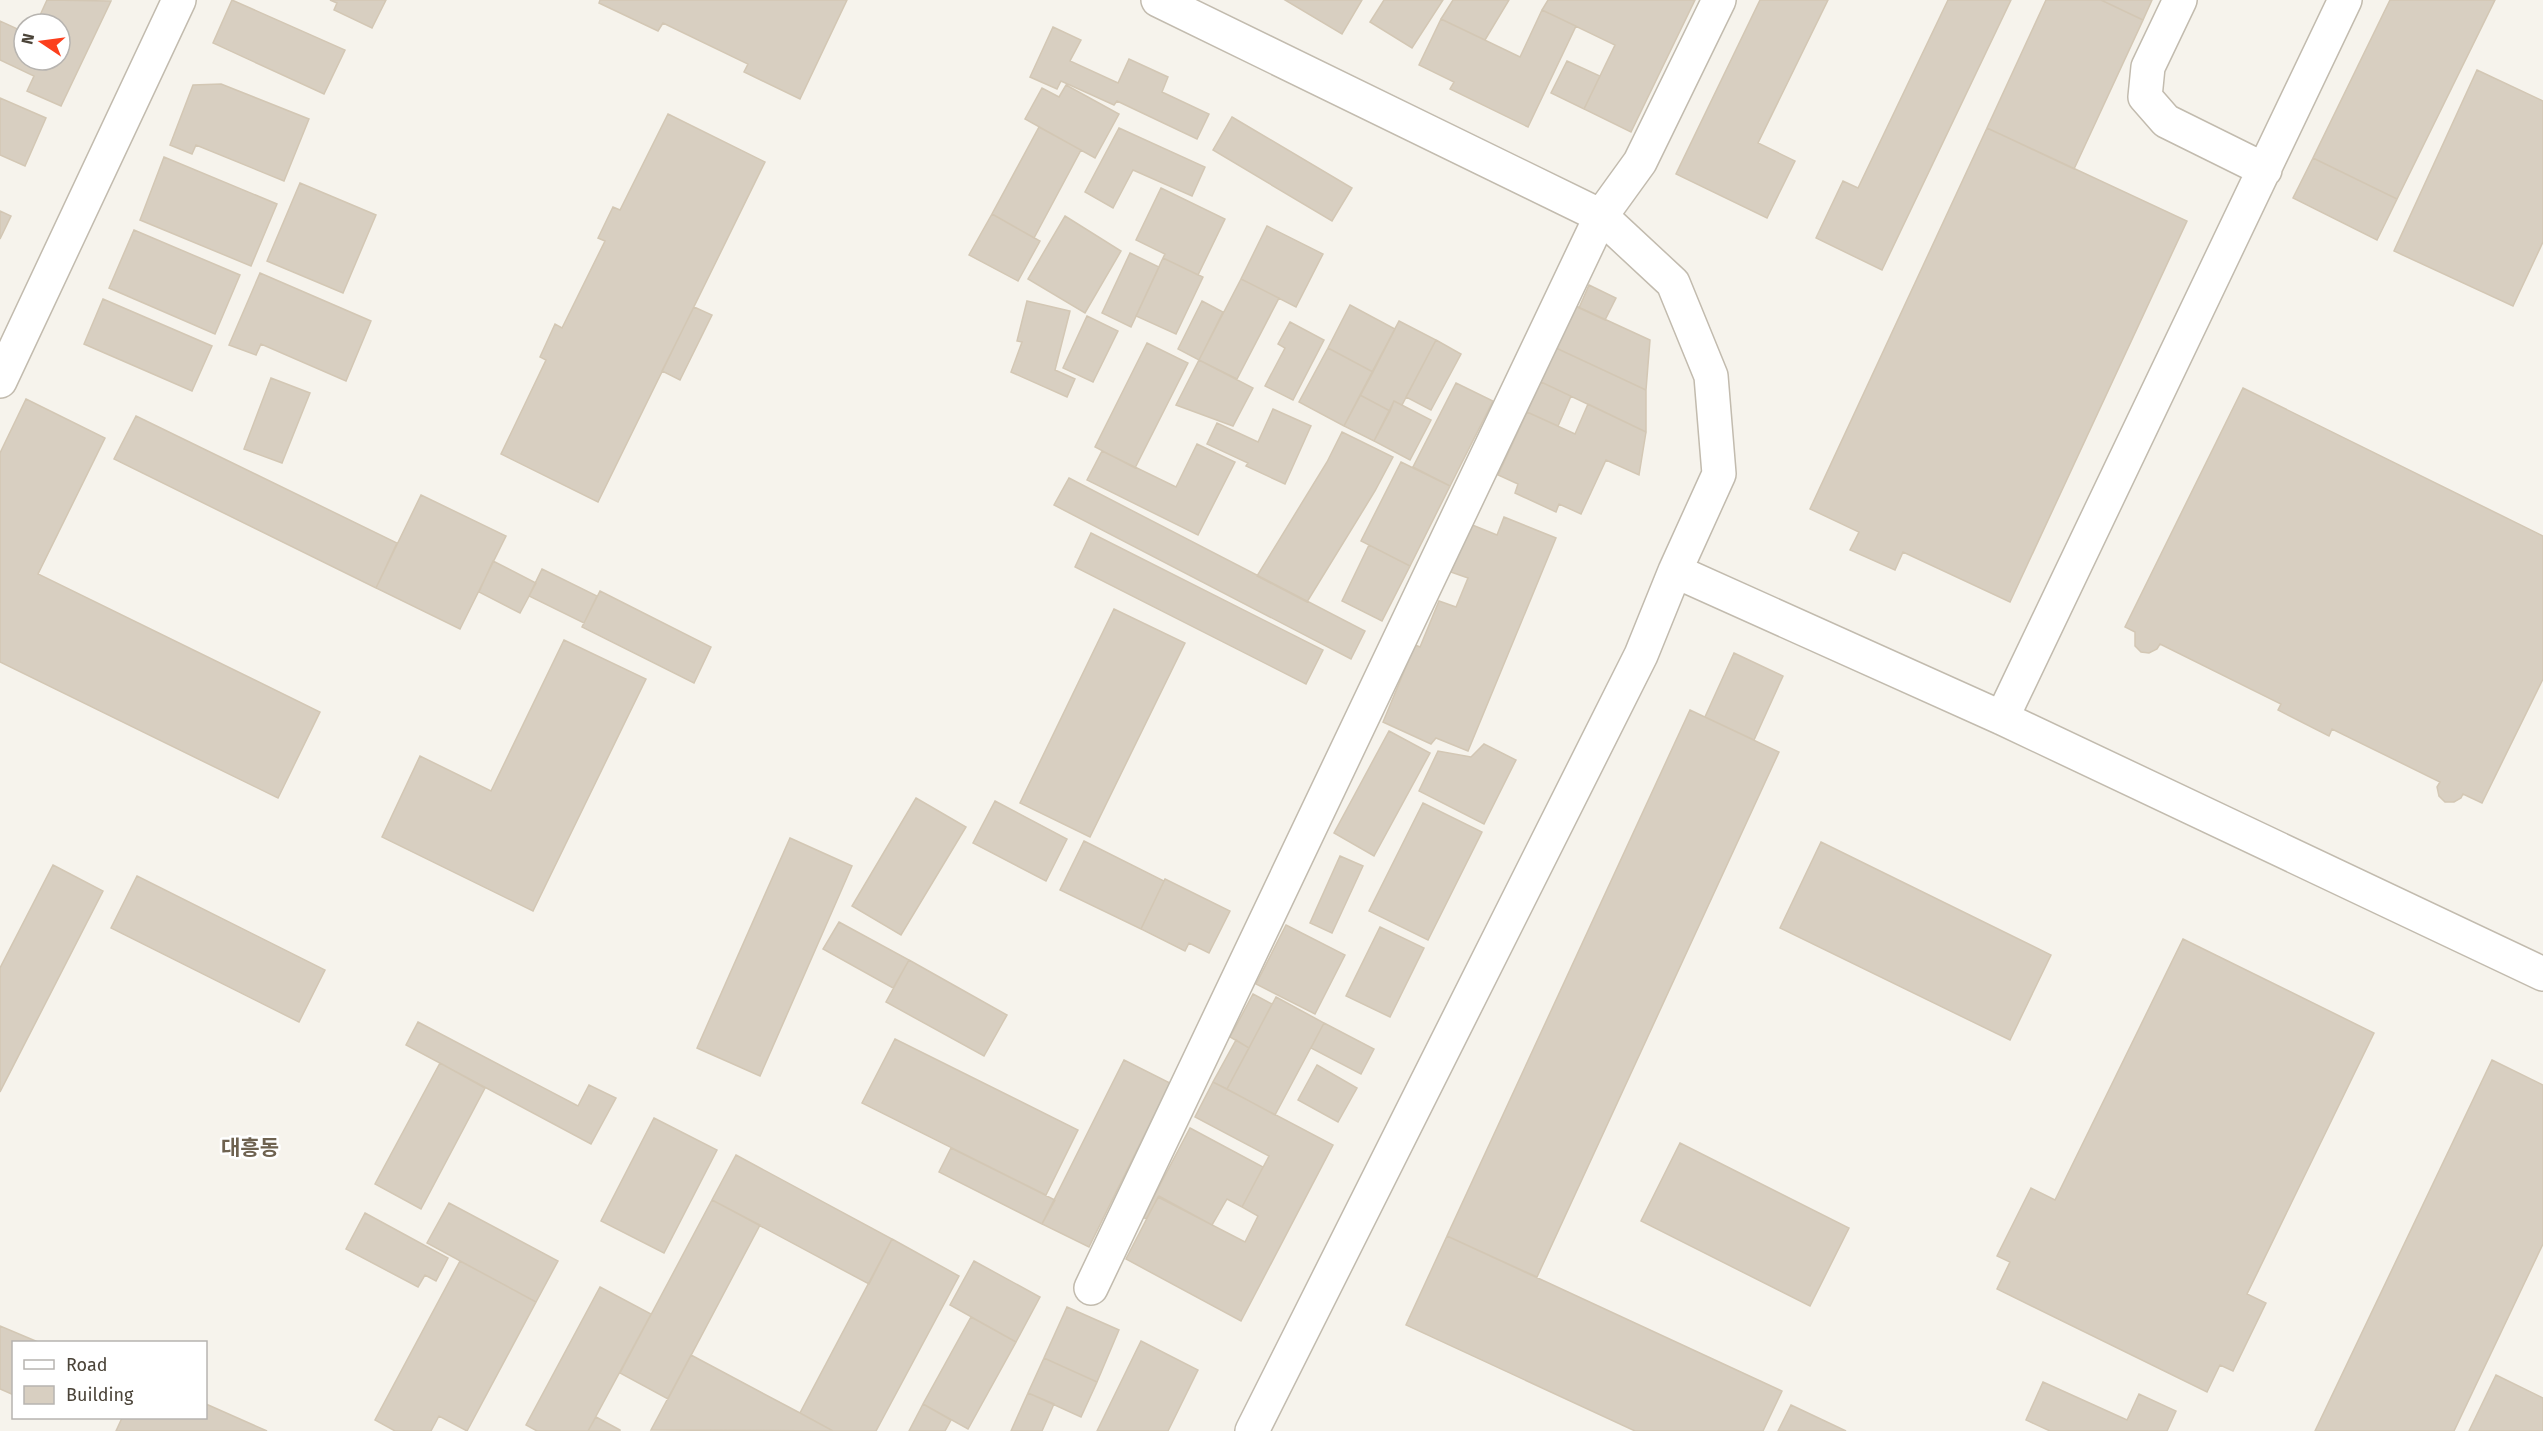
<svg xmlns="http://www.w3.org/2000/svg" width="2543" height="1431" font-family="'Fira Sans','Noto Sans KR',sans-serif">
<rect width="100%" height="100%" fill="#f6f3ec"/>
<path fill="#d8cfc1" stroke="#d3c7b4" stroke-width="1.5" d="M 47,0 L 111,1 L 61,106 L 27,91 L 34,76 L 0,60 L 0,21 L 24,32 L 24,60 L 60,60 L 60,24 L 36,24 Z
M 232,0 L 345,50 L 324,94 L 213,43 Z
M 330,0 L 386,0 L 372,28 L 334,10 L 337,3 Z
M 600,0 L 847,0 L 800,99 L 744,72 L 748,64 L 663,23 L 658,31 L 599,3 Z
M 1285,0 L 1362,0 L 1342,34 Z
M 1384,0 L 1443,0 L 1412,48 L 1370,22 Z
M 1453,0 L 1509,0 L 1485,40 L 1441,19 Z
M 1548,0 L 1695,0 L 1631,132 L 1584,109 L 1615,45 L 1542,10 Z
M 1760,0 L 1828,0 L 1758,143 L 1795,161 L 1767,218 L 1676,174 Z
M 1948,0 L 2011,0 L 1882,270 L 1816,238 L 1843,181 L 1858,188 Z
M 2046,0 L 2101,0 L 2143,20 L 2074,169 L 1987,128 Z
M 2101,0 L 2152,0 L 2143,20 Z
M 2390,0 L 2495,0 L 2397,199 L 2313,158 Z
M 1542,10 L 1576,26 L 1528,127 L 1450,89 L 1454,82 L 1419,65 L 1441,19 L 1520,57 Z
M 1053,27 L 1081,40 L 1070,61 L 1118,83 L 1129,59 L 1168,77 L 1162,92 L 1209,114 L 1197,139 L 1117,101 L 1114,105 L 1061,81 L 1057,89 L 1030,77 Z
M 1567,61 L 1600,76 L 1584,109 L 1551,93 Z
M 2477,70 L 2543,101 L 2543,242 L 2513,306 L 2394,251 Z
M 221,84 L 309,119 L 284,181 L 196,145 L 192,154 L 170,145 L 193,85 Z
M 1066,85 L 1119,114 L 1095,158 L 1025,119 L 1042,88 L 1059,97 Z
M 0,98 L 46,118 L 25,166 L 0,155 Z
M 668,114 L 765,162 L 598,502 L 501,454 L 546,360 L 540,357 L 555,324 L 562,328 L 605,241 L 598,238 L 613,207 L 620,210 Z
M 1232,117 L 1352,188 L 1332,221 L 1213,150 Z
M 1039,127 L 1081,150 L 1034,238 L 992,214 Z
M 1119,128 L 1205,167 L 1192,196 L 1133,170 L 1113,208 L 1085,192 Z
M 1987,128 L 2187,221 L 2010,602 L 1903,552 L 1895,570 L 1850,550 L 1859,532 L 1810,509 Z
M 164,157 L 277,204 L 251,266 L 140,220 Z
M 2313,158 L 2397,199 L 2377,240 L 2293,198 Z
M 300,183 L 376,215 L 343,293 L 267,261 Z
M 1161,188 L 1225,219 L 1198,275 L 1163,258 L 1165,254 L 1136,240 Z
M 0,211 L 11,216 L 0,239 Z
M 992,214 L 1040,241 L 1018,281 L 969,255 Z
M 1065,216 L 1121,251 L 1085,313 L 1028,279 Z
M 1267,226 L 1323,254 L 1296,307 L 1241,279 Z
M 134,230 L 240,275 L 215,334 L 109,288 Z
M 1130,253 L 1159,267 L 1131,327 L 1102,313 Z
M 1163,258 L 1203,277 L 1176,334 L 1136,316 Z
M 260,273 L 371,321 L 346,381 L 261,344 L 256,355 L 229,345 Z
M 1241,279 L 1279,298 L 1237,379 L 1199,360 Z
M 1589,285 L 1616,298 L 1605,320 L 1579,308 Z
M 103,299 L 212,346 L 192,391 L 84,344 Z
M 1027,301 L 1070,311 L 1055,370 L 1075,379 L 1067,397 L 1011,372 L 1022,342 L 1017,341 Z
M 1202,301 L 1223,312 L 1199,360 L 1178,349 Z
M 1350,305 L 1395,329 L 1373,372 L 1328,348 Z
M 1576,306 L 1650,340 L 1646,390 L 1556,348 Z
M 694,307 L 712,315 L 680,380 L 662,371 Z
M 1087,316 L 1118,331 L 1093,382 L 1063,368 Z
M 1399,321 L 1436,340 L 1402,405 L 1394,401 L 1390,411 L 1360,395 Z
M 1290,322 L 1324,340 L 1293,400 L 1265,386 L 1285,348 L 1278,344 Z
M 1436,340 L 1461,354 L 1431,410 L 1406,397 Z
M 1147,343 L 1188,363 L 1135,468 L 1095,447 Z
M 1328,348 L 1373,372 L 1344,426 L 1299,402 Z
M 1556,348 L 1646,390 L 1646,432 L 1541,382 Z
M 1199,360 L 1253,388 L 1233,426 L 1176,405 Z
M 271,378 L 310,393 L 282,463 L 244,449 Z
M 1541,382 L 1571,396 L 1558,426 L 1527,412 Z
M 1456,383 L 1493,401 L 1450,486 L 1413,467 Z
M 2243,388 L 2543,536 L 2543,679 L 2482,803 L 2463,794 L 2461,798 L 2454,802 L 2445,802 L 2439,796 L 2437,787 L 2440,782 L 2332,729 L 2329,736 L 2278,710 L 2281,704 L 2160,644 L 2157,649 L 2149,653 L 2141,652 L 2135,646 L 2135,632 L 2125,627 Z
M 1360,395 L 1390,411 L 1374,441 L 1344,426 Z
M 26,399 L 105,438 L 38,574 L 320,712 L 278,798 L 0,662 L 0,453 Z
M 1394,401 L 1431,420 L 1410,460 L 1374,441 Z
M 1588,404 L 1646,432 L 1639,475 L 1606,460 L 1581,514 L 1559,504 L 1556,512 L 1515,493 L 1518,484 L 1498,475 L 1527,412 L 1575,434 Z
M 1273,409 L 1311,426 L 1285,484 L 1246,466 L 1248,463 L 1207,444 L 1217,423 L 1258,442 Z
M 136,416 L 397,543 L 376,588 L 114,459 Z
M 1342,432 L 1393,457 L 1375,491 L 1307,602 L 1257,576 L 1327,462 Z
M 1197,444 L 1235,462 L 1198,535 L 1087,480 L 1102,451 L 1176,487 Z
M 1401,462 L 1450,486 L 1410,566 L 1361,541 Z
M 1069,478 L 1365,631 L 1351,659 L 1054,505 Z
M 421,495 L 506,536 L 460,629 L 376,588 Z
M 1504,517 L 1556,538 L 1468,751 L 1436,738 L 1431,744 L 1383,722 L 1415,645 L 1420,647 L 1439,601 L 1456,607 L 1468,578 L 1451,572 L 1470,524 L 1497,535 Z
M 1091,533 L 1323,650 L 1306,684 L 1075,567 Z
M 1369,545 L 1410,566 L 1382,621 L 1342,601 Z
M 493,561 L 536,583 L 520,613 L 479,592 Z
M 542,569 L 597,596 L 584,623 L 529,596 Z
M 600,591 L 711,647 L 694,683 L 582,627 Z
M 1114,609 L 1185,643 L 1090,837 L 1020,803 Z
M 564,640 L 646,679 L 533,911 L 382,837 L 420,756 L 491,791 Z
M 1734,653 L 1783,676 L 1754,740 L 1705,717 Z
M 1690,710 L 1779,752 L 1537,1277 L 1447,1236 Z
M 1389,731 L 1430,753 L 1374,856 L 1334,833 Z
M 1484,744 L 1516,760 L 1484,824 L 1419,791 L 1438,751 L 1471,757 Z
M 916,798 L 966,827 L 901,935 L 852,906 Z
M 995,801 L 1067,839 L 1046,881 L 973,843 Z
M 1423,803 L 1482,832 L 1428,940 L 1369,911 Z
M 790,838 L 852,866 L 760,1076 L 697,1048 Z
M 1084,841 L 1164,881 L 1141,929 L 1060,890 Z
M 1821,842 L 2051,955 L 2010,1040 L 1780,928 Z
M 1340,856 L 1363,866 L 1332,933 L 1310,923 Z
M 53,865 L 103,891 L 0,1092 L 0,968 Z
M 137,876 L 325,970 L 299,1022 L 111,928 Z
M 1165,879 L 1230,911 L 1209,953 L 1189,943 L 1185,951 L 1141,929 Z
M 839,922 L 909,960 L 893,988 L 823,949 Z
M 1286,925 L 1345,955 L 1315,1014 L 1256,984 Z
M 1380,927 L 1424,948 L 1390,1017 L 1346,996 Z
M 2183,939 L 2374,1033 L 2247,1294 L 2266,1303 L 2233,1371 L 2220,1365 L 2207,1392 L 1997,1289 L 2010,1262 L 1997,1256 L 2031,1188 L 2055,1200 Z
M 909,960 L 1007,1015 L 984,1056 L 886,1002 Z
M 1253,994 L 1272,1004 L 1249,1048 L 1230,1037 Z
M 1276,997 L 1324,1023 L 1275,1115 L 1227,1089 Z
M 418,1022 L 578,1106 L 589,1085 L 616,1098 L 591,1144 L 406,1045 Z
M 1324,1023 L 1374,1049 L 1361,1074 L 1311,1048 Z
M 895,1039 L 1078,1130 L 1046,1195 L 862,1103 Z
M 1236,1040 L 1249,1048 L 1227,1089 L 1213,1082 Z
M 1124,1060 L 1170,1083 L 1089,1247 L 1042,1224 Z
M 2492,1060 L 2543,1085 L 2543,1244 L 2454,1431 L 2315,1431 Z
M 440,1063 L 485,1088 L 421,1209 L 375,1184 Z
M 1317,1065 L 1357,1088 L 1338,1122 L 1298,1100 Z
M 1213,1082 L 1333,1145 L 1241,1321 L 1126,1259 L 1158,1197 L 1245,1242 L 1258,1216 L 1242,1207 L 1269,1156 L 1195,1117 Z
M 654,1118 L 717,1150 L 664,1253 L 601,1221 Z
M 1190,1128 L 1263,1167 L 1242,1207 L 1227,1199 L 1212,1225 L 1159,1196 L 1146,1219 L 1143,1217 Z
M 1680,1143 L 1849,1228 L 1810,1306 L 1641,1221 Z
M 951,1148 L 1055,1200 L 1042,1224 L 939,1172 Z
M 736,1155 L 892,1239 L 869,1284 L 712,1200 Z
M 712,1200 L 760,1225 L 668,1399 L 620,1373 Z
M 449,1203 L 558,1261 L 536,1302 L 427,1243 Z
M 365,1213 L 448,1258 L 436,1281 L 425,1275 L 418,1287 L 346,1249 Z
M 1447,1236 L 1782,1391 L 1763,1431 L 1635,1431 L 1406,1325 Z
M 892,1239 L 959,1276 L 876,1431 L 833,1431 L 800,1413 Z
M 460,1261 L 536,1302 L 467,1431 L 439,1416 L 431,1431 L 395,1431 L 375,1420 Z
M 974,1261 L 1040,1297 L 1016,1342 L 950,1305 Z
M 600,1287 L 651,1314 L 588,1431 L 537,1431 L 526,1425 Z
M 1067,1307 L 1119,1330 L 1097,1382 L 1044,1358 Z
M 971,1317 L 1016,1342 L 968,1429 L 923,1404 Z
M 0,1326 L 38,1342 L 14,1342 L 14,1395 L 0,1389 Z
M 1141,1341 L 1198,1370 L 1168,1431 L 1097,1431 Z
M 691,1355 L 800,1413 L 833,1431 L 651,1430 Z
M 1044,1358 L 1097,1382 L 1081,1417 L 1028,1393 Z
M 2496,1375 L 2543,1398 L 2543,1431 L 2469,1431 Z
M 2043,1382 L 2127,1420 L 2139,1394 L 2176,1411 L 2167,1431 L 2050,1431 L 2026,1420 Z
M 1028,1393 L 1054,1404 L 1042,1431 L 1011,1431 Z
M 206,1404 L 267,1431 L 116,1431 L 122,1418 L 206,1418 Z
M 923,1404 L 951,1420 L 945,1431 L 909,1431 Z
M 1791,1405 L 1846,1431 L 1778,1431 Z
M 596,1417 L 620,1430 L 620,1431 L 588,1431 Z"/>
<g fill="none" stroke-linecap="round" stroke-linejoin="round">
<g stroke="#c2bbae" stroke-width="36">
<path id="minor" d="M 1158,0 L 1601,216 L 1673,283 L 1711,376 L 1719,474 L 1675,571 L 1641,655 L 1252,1431
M 2180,0 L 2148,67 L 2145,97 L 2166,121 L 2265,170
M 0,381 L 179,0
M 1675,571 L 2002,718 L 2543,974
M 2002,718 L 2345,0
M 1091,1288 L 1601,216 L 1640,162 L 1719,0"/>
</g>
<use href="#minor" stroke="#fff" stroke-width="33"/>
</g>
<g text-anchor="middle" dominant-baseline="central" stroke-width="5" stroke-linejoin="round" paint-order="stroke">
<g font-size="21" font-weight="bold" fill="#6e6250" stroke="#fff">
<text x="250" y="1148">대흥동</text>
</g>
</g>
<rect x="12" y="1341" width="195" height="78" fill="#ffffff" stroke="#b7b4b0" stroke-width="1.5"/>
<rect x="24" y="1360" width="30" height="9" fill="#ffffff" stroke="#b7b4b0" stroke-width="1.5"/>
<text x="66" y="1371" font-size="18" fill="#4b4439">Road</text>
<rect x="24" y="1386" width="30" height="18" fill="#d8cfc1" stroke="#b7b4b0" stroke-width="1.5"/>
<text x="66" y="1401" font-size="18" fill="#4b4439">Building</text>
<g transform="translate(42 42) rotate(283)"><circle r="28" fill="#ffffff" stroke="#b7b4b0" stroke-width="1.5"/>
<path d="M0-4.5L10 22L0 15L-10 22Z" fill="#fc3f1d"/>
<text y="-9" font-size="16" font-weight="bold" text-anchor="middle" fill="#4b4439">N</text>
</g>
</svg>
